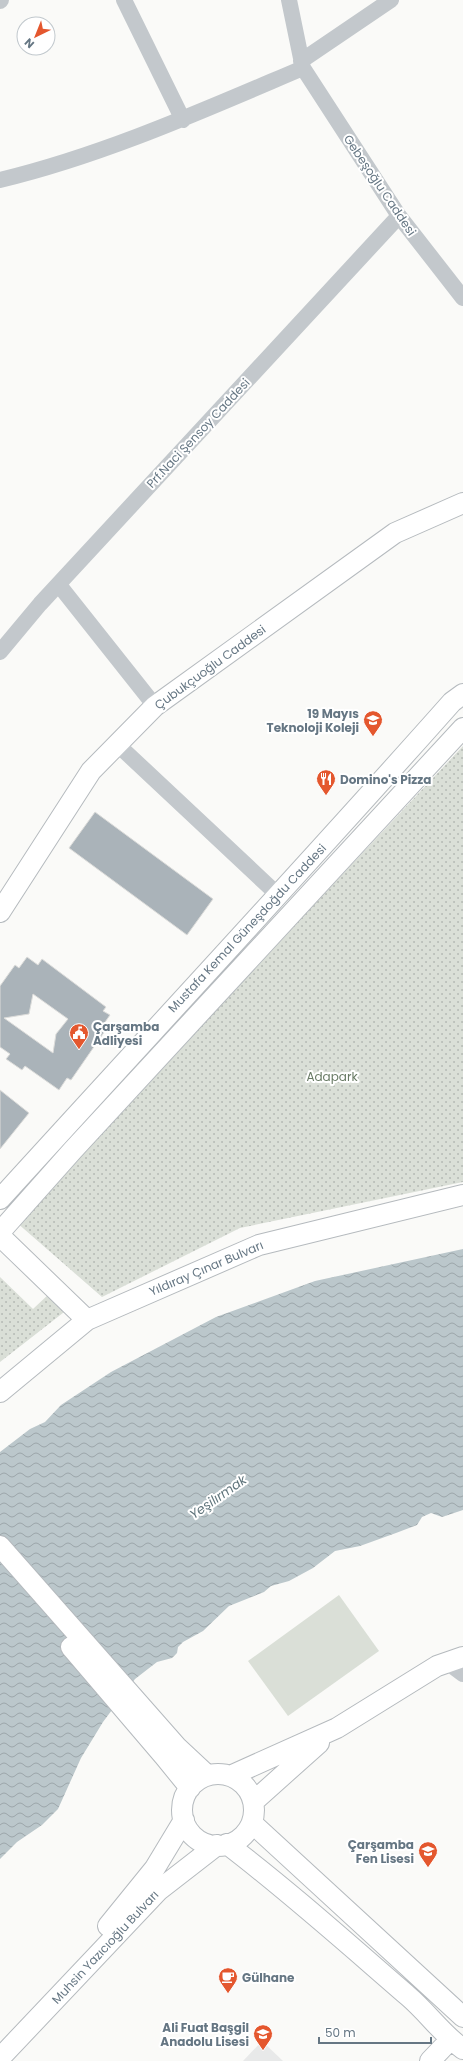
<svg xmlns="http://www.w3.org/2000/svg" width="463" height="2061" font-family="Poppins,sans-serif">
<defs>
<pattern id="green-dots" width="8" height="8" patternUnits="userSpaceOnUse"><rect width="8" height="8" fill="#dadfd7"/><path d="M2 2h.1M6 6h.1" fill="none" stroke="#b4b9b4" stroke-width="1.8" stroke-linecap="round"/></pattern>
<pattern id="water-waves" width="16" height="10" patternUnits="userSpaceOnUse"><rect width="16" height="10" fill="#bbc7cb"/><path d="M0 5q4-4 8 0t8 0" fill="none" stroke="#9ca6aa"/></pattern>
</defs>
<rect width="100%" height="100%" fill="#fafaf8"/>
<path fill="#e8e9e9" d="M 262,2041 L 283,2061 L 243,2061 Z"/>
<path fill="url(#green-dots)" d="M 463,746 L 463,1182 L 240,1228 L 102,1297 L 16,1222 Z
M 0,1277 L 33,1309 L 50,1293 L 68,1309 L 0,1362 Z"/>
<path fill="#dadfd7" d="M 339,1595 L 379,1651 L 288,1716 L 248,1661 Z"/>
<path fill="url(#water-waves)" d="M 463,1249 L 463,1510 L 442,1517 L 431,1513 L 422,1517 L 417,1525 L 396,1533 L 360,1546 L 335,1551 L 313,1568 L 289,1581 L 271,1586 L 264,1592 L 229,1606 L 203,1631 L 183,1642 L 178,1647 L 177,1653 L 172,1658 L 157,1662 L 135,1679 L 103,1722 L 81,1758 L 58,1809 L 42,1825 L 17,1842 L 0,1859 L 0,1452 L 30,1429 L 45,1422 L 61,1405 L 111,1372 L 216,1317 L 315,1281 Z"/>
<path fill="#aab3b9" stroke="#dcdcda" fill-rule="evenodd" d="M 95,812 L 213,899 L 187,935 L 69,848 Z
M 27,957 L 38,965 L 42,959 L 106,1007 L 103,1011 L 110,1015 L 103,1025 L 107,1028 L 71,1080 L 67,1078 L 59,1090 L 25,1066 L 22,1070 L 6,1059 L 10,1054 L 0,1047 L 0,986 L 15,965 L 19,968 ZM 33,994 L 68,1019 L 56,1034 L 53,1053 L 4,1018 L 29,1014 Z
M 0,1090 L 29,1113 L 0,1149 Z"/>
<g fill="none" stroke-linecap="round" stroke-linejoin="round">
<g stroke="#b5babe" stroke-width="22">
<path id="major" d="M 0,912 L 91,771 L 155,706 L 395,533 L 463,503
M 0,1199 C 151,1033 303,870 452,702 L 463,694
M 0,1232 L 73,1150 L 463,728
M 0,1236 L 87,1320
M 0,1392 L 87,1320 L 259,1245 L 463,1195
M 0,1546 L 177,1747 L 207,1775
M 71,1647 L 164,1756 L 190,1788
M182 1810a36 36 0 1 1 72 0a36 36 0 1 1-72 0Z
M 230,1776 L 337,1728 L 437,1666 L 463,1657
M 253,1802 L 319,1743
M 252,1823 L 463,2017
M 227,1844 C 290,1892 349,1945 408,1996 C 428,2013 442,2034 463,2049
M 108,1926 L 155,1868 L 184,1820
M 0,2058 L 159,1890 L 217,1845
M 430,2061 L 450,2040"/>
</g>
<path stroke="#c3c8cc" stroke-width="16" d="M 124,0 L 183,120
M 289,0 L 303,68 L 399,216 L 463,298
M 0,1 L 1,0
M 301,61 L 391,0
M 0,180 C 104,155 204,110 303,68
M 59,585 L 155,706
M 0,652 L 40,604 L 399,216
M 117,744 L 277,894
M 447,1662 L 463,1674"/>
<use href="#major" stroke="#fff" stroke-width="20"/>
</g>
<defs>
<g id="school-pin" transform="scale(1)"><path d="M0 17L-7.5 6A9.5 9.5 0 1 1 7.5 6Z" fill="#e4572e" stroke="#fff"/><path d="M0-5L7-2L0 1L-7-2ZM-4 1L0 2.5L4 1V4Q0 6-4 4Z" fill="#fff"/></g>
<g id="restaurant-pin" transform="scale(1)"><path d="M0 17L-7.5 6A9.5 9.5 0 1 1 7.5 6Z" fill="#e4572e" stroke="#fff"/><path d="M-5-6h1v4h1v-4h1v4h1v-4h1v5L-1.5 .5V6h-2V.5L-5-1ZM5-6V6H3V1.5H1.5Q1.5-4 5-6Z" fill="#fff"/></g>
<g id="civic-pin" transform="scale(1)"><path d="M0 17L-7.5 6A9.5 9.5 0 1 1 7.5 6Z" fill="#e4572e" stroke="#fff"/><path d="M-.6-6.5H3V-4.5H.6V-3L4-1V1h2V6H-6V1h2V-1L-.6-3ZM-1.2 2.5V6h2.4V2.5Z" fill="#fff"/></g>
<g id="cafe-pin" transform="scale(1)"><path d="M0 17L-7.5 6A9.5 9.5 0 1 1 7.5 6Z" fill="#e4572e" stroke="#fff"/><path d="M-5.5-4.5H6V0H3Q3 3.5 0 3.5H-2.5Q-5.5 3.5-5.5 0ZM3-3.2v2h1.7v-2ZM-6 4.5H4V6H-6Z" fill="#fff"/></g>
</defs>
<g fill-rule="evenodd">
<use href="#school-pin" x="373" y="720"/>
<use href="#restaurant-pin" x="326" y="779"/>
<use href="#civic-pin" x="79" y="1033"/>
<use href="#school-pin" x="428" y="1851"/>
<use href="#cafe-pin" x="228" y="1977"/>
<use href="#school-pin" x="263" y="2034"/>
</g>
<g text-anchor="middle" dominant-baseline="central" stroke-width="4" stroke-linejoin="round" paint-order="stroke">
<g font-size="12" fill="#657683" stroke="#fff">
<text transform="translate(380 185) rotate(56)">Gebeşoğlu Caddesi</text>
<text transform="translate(198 433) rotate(-47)">Prf.Naci Şensoy Caddesi</text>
<text transform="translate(210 667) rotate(-36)">Çubukçuoğlu Caddesi</text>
<text transform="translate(247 928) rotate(-47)">Mustafa Kemal Güneşdoğdu Caddesi</text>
<text transform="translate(206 1268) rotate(-23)">Yıldıray Çınar Bulvarı</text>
<text transform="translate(105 1947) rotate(-47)">Muhsin Yazıcıoğlu Bulvarı</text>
</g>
<g font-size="12" font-weight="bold" fill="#657683" stroke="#fff" text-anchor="end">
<text x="359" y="713">19 Mayıs<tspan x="359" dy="14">Teknoloji Koleji</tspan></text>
<text x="340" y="779" text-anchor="start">Domino's Pizza</text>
<text x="93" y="1026" text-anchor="start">Çarşamba<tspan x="93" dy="14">Adliyesi</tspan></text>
<text x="414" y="1844">Çarşamba<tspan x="414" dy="14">Fen Lisesi</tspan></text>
<text x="242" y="1977" text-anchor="start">Gülhane</text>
<text x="249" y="2027">Ali Fuat Başgil<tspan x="249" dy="14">Anadolu Lisesi</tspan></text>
</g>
<g font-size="12" fill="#687a64" stroke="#fff">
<text x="332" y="1076">Adapark</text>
</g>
<g font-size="13" font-style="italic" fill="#60757c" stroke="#fff">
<text transform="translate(218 1497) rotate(-35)">Yeşilırmak</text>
</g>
</g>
<g transform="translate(36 36) rotate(223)"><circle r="19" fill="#ffffff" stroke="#c1c8cd"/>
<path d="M0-3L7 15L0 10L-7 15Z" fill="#e4572e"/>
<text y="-6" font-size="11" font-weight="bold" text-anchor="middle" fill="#657683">N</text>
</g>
<path d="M319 2037v6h112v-6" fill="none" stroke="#657683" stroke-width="2"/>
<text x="325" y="2037" font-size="12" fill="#657683" stroke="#ffffff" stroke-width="3" paint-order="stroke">50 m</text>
</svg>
